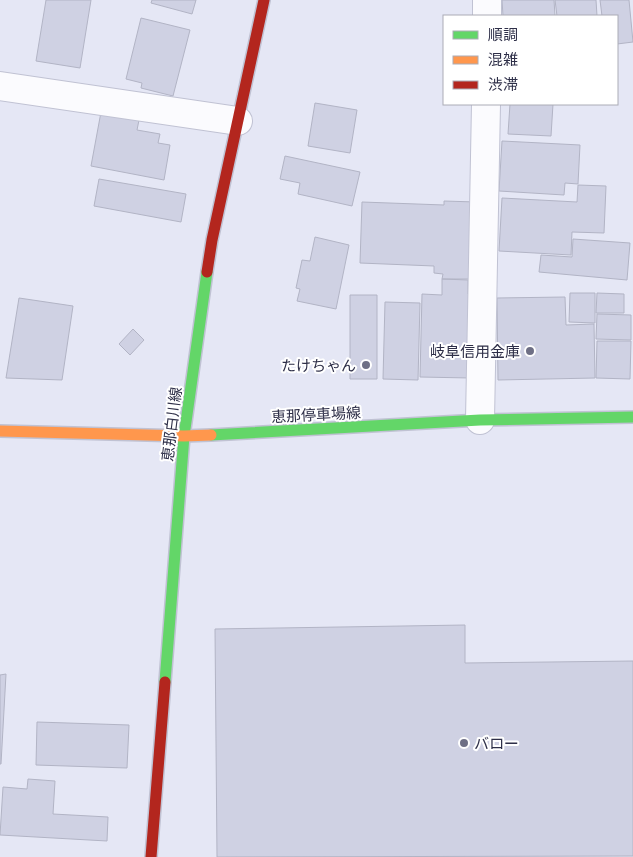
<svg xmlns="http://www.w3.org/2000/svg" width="633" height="857" font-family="'Noto Sans','Noto Sans JP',sans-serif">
<rect width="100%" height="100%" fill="#e5e7f5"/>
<path fill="#cfd1e3" stroke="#b2b4c5" d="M 46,0 L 91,0 L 80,68 L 36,61 Z
M 152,0 L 196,0 L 192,14 L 151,3 Z
M 502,0 L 554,0 L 555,16 L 503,16 Z
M 555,0 L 596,0 L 597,16 L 557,16 Z
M 600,0 L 629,0 L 633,42 L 617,44 L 617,16 L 602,16 Z
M 141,18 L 190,30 L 173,96 L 141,88 L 142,83 L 126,79 Z
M 315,103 L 357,110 L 350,153 L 308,146 Z
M 510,104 L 553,104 L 551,136 L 508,134 Z
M 101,112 L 139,120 L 137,130 L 160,134 L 158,143 L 170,145 L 164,180 L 91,166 Z
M 502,141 L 580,145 L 578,184 L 565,183 L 564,195 L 499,191 Z
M 285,156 L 360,172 L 352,206 L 298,194 L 300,183 L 280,179 Z
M 99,179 L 186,194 L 181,222 L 94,206 Z
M 578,185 L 606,186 L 604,233 L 572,232 L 571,255 L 499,251 L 502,198 L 577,202 Z
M 444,201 L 476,202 L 472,279 L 442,279 L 443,274 L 434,273 L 434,266 L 360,263 L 362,202 L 444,205 Z
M 315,237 L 349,245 L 336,309 L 297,301 L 300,289 L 296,288 L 302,260 L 310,261 Z
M 573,239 L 630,243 L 627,280 L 539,272 L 541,255 L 572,257 Z
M 442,279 L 468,280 L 468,294 L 472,294 L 470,378 L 420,377 L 422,294 L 442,295 Z
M 570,293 L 595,293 L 595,323 L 569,322 Z
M 597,293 L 624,294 L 624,313 L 596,313 Z
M 350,295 L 377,295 L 377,379 L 350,379 Z
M 565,297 L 566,325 L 594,324 L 595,378 L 498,380 L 497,298 Z
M 19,298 L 73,306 L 62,380 L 6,378 Z
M 385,302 L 420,303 L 418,380 L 383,379 Z
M 597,314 L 631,315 L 631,340 L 596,339 Z
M 133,329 L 144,340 L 130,355 L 119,344 Z
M 597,341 L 631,341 L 630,379 L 596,378 Z
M 465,625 L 465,663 L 633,661 L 633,856 L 217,857 L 215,629 Z
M 6,674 L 1,764 L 0,764 L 0,675 Z
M 37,722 L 129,725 L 127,768 L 36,765 Z
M 28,779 L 55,781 L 53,814 L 108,817 L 107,841 L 0,835 L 3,787 L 27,789 Z"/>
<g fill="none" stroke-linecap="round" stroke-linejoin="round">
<g stroke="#c0c2d3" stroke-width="30">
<path id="street" d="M 487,16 L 487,0
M 0,86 L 238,121
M 480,420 L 486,104"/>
</g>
<g stroke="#c0c2d3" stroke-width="14">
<path id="fast" d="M 211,435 L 480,420 L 633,417
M 165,682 L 184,436 L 207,272"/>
</g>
<g stroke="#c0c2d3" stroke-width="14">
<path id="slow" d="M 0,431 L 184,436 L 211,435"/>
</g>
<g stroke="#c0c2d3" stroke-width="14">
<path id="jam" d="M 207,272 L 212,240 L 264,0
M 151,857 L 165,682"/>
</g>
<use href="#street" stroke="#fbfbfe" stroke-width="28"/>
<use href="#fast" stroke="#63d668" stroke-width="11"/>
<use href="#slow" stroke="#ff974d" stroke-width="11"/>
<use href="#jam" stroke="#b3261e" stroke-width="11"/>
</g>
<g fill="#6e6f85" stroke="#fff" stroke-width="2">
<circle cx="530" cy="351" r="5"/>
<circle cx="366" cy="365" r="5"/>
<circle cx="464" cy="743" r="5"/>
</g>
<g text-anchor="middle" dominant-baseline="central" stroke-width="4" stroke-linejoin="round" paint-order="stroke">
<g font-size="15" fill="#2e2f48" stroke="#fff" text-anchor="end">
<text x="520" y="351">岐阜信用金庫</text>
<text x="356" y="365">たけちゃん</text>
<text x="474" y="743" text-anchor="start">バロー</text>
</g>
<g font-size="15" fill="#2e2f48" stroke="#fff">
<text transform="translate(316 414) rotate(-3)">恵那停車場線</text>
<text transform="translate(171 424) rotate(-83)">恵那白川線</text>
</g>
</g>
<rect x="443" y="15" width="175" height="90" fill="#ffffff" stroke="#abacb6"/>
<rect x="453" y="31" width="25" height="8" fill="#63d668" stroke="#abacb6"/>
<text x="488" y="40" font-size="15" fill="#2e2f48">順調</text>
<rect x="453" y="56" width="25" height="8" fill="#ff974d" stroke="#abacb6"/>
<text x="488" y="65" font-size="15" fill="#2e2f48">混雑</text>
<rect x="453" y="81" width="25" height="8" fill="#b3261e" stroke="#abacb6"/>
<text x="488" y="90" font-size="15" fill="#2e2f48">渋滞</text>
</svg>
